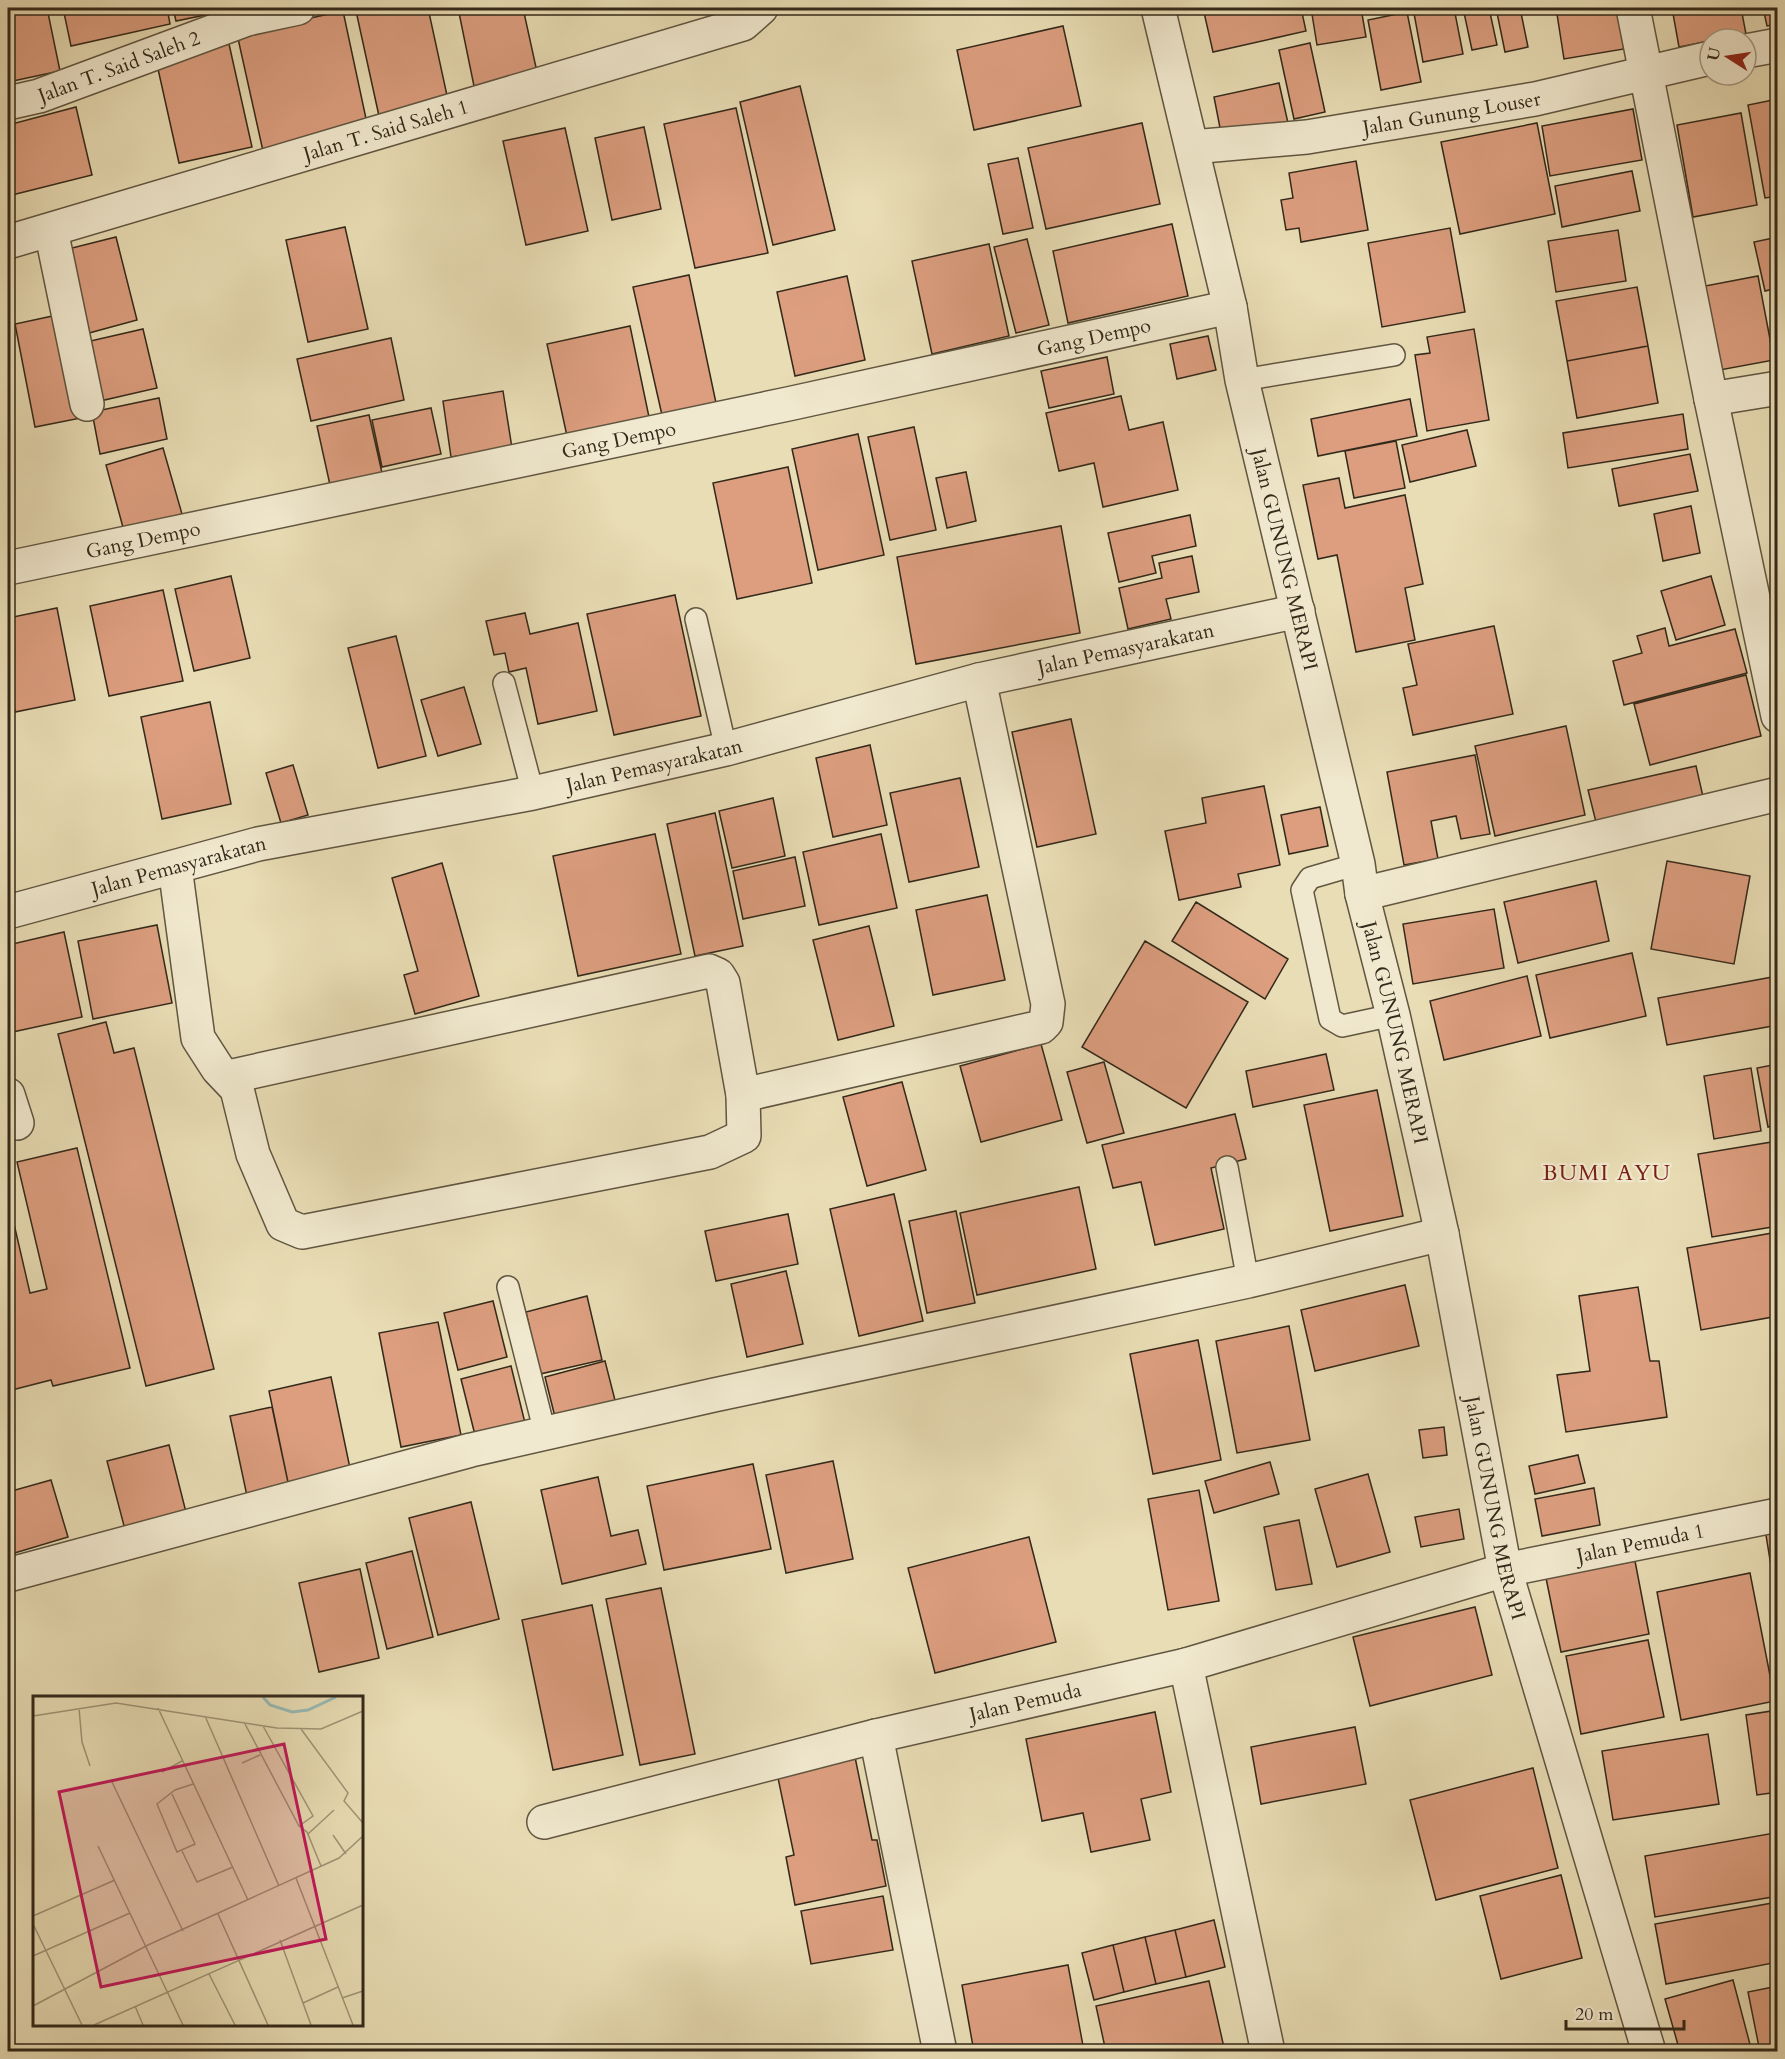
<svg xmlns="http://www.w3.org/2000/svg" width="1785" height="2059" font-family="Cardo,serif">
<rect width="100%" height="100%" fill="#e9ddb5"/>
<filter id="stains"><feTurbulence type="fractalNoise" baseFrequency=".00333" numOctaves="4"/><feColorMatrix values="0 0 0 0 .2 0 0 0 0 .09 0 0 0 0 .02 0 0 0 .5 -.17"/></filter>
<radialGradient id="worn" r=".72"><stop offset=".6" stop-color="#630" stop-opacity="0"/><stop offset="1" stop-color="#630" stop-opacity=".3"/></radialGradient>
<path fill="#dc9e7f" stroke="#33291a" stroke-width="1.5" d="M 8,8 L 47,8 L 60,71 L 8,82 Z
M 63,8 L 167,8 L 170,24 L 71,46 Z
M 173,8 L 239,8 L 176,21 Z
M 370,8 L 428,8 L 448,100 L 379,116 L 356,11 Z
M 458,8 L 523,8 L 537,72 L 474,86 Z
M 1203,8 L 1301,8 L 1306,31 L 1213,52 Z
M 1311,8 L 1361,8 L 1366,37 L 1317,45 Z
M 1413,8 L 1454,8 L 1463,54 L 1423,62 Z
M 1463,8 L 1489,8 L 1497,45 L 1472,50 Z
M 1496,8 L 1520,8 L 1528,47 L 1505,52 Z
M 1556,8 L 1593,8 L 1557,14 Z
M 1593,8 L 1617,8 L 1624,49 L 1564,59 L 1557,14 Z
M 1672,8 L 1741,8 L 1746,34 L 1679,47 Z
M 1763,8 L 1778,8 L 1778,24 L 1767,26 Z
M 343,11 L 368,128 L 263,151 L 237,34 Z
M 1407,12 L 1421,82 L 1381,90 L 1368,20 Z
M 1063,26 L 1081,106 L 974,130 L 957,50 Z
M 1310,43 L 1325,112 L 1294,119 L 1279,50 Z
M 229,44 L 252,147 L 179,163 L 156,60 Z
M 1279,83 L 1288,123 L 1222,138 L 1214,97 Z
M 800,86 L 835,230 L 773,245 L 740,102 Z
M 1778,99 L 1778,196 L 1765,198 L 1748,105 Z
M 76,107 L 92,175 L 8,196 L 8,125 Z
M 736,108 L 768,253 L 695,268 L 664,124 Z
M 1633,109 L 1642,160 L 1550,176 L 1542,126 Z
M 1741,113 L 1757,205 L 1693,217 L 1677,125 Z
M 1142,123 L 1160,204 L 1046,229 L 1028,148 Z
M 1537,123 L 1555,214 L 1460,234 L 1441,142 Z
M 644,127 L 661,209 L 612,220 L 595,138 Z
M 565,128 L 588,231 L 526,245 L 503,141 Z
M 1018,158 L 1033,228 L 1003,234 L 988,164 Z
M 1356,161 L 1368,230 L 1301,242 L 1299,228 L 1286,230 L 1281,200 L 1293,198 L 1289,173 Z
M 1632,171 L 1640,211 L 1562,227 L 1555,186 Z
M 1172,224 L 1188,296 L 1068,323 L 1053,251 Z
M 345,227 L 368,329 L 308,342 L 286,240 Z
M 1450,228 L 1465,312 L 1382,327 L 1368,243 Z
M 1618,230 L 1626,281 L 1556,292 L 1548,241 Z
M 116,237 L 137,320 L 89,333 L 68,249 Z
M 1778,237 L 1778,288 L 1765,291 L 1754,242 Z
M 1027,239 L 1049,325 L 1016,333 L 994,247 Z
M 989,244 L 1009,336 L 932,354 L 912,261 Z
M 689,275 L 716,403 L 662,415 L 633,287 Z
M 847,276 L 865,360 L 795,376 L 777,292 Z
M 1758,276 L 1774,360 L 1720,370 L 1705,286 Z
M 1637,287 L 1648,346 L 1567,361 L 1556,301 Z
M 62,314 L 81,418 L 35,427 L 15,324 Z
M 630,326 L 649,417 L 567,436 L 547,344 Z
M 143,329 L 157,388 L 100,401 L 86,342 Z
M 1474,329 L 1489,420 L 1427,431 L 1415,355 L 1430,353 L 1427,337 Z
M 1208,336 L 1216,370 L 1177,379 L 1170,344 Z
M 391,338 L 404,400 L 311,421 L 297,359 Z
M 1648,346 L 1658,403 L 1577,418 L 1567,361 Z
M 1107,357 L 1114,394 L 1049,408 L 1041,371 Z
M 503,391 L 512,448 L 451,457 L 443,401 Z
M 1121,396 L 1129,430 L 1163,422 L 1178,490 L 1103,507 L 1094,463 L 1059,471 L 1046,413 Z
M 159,398 L 167,439 L 100,454 L 92,412 Z
M 1410,399 L 1417,436 L 1318,456 L 1311,419 Z
M 431,408 L 441,454 L 382,467 L 372,420 Z
M 1683,414 L 1688,449 L 1568,468 L 1563,433 Z
M 369,415 L 382,473 L 330,485 L 317,426 Z
M 914,427 L 936,530 L 890,540 L 868,437 Z
M 1467,430 L 1476,466 L 1410,482 L 1402,445 Z
M 858,434 L 884,555 L 818,570 L 792,449 Z
M 1396,441 L 1405,488 L 1354,498 L 1345,451 Z
M 163,448 L 182,514 L 124,531 L 106,465 Z
M 1690,454 L 1698,491 L 1619,506 L 1612,469 Z
M 788,467 L 812,583 L 737,599 L 713,483 Z
M 966,472 L 976,521 L 947,528 L 936,478 Z
M 1339,478 L 1345,508 L 1405,495 L 1423,584 L 1405,588 L 1415,640 L 1356,652 L 1337,555 L 1318,559 L 1303,485 Z
M 1691,506 L 1700,553 L 1663,561 L 1654,514 Z
M 1190,515 L 1196,546 L 1152,556 L 1156,573 L 1119,582 L 1108,533 Z
M 1061,526 L 1080,633 L 916,664 L 897,557 Z
M 1192,556 L 1199,592 L 1166,599 L 1171,619 L 1128,629 L 1119,588 L 1162,578 L 1159,563 Z
M 231,576 L 250,658 L 194,671 L 175,589 Z
M 1711,576 L 1725,625 L 1676,640 L 1661,591 Z
M 163,590 L 183,681 L 109,696 L 90,606 Z
M 675,595 L 701,716 L 614,735 L 587,614 Z
M 57,608 L 75,700 L 15,712 L 8,673 L 8,618 Z
M 525,613 L 530,634 L 578,623 L 597,711 L 538,724 L 526,668 L 509,672 L 505,653 L 494,655 L 486,621 Z
M 1494,626 L 1513,714 L 1413,735 L 1403,688 L 1417,685 L 1408,644 Z
M 1665,628 L 1669,646 L 1735,629 L 1747,673 L 1624,705 L 1613,661 L 1642,653 L 1637,636 Z
M 396,636 L 426,756 L 378,768 L 348,648 Z
M 1746,675 L 1761,736 L 1650,765 L 1634,704 Z
M 464,687 L 481,744 L 438,756 L 421,700 Z
M 210,702 L 231,804 L 162,819 L 141,717 Z
M 1071,719 L 1096,834 L 1037,847 L 1012,732 Z
M 1566,726 L 1585,815 L 1495,836 L 1475,746 Z
M 870,745 L 887,825 L 833,837 L 816,758 Z
M 1475,755 L 1490,834 L 1461,839 L 1456,816 L 1431,821 L 1438,859 L 1404,865 L 1387,772 Z
M 293,765 L 308,815 L 281,823 L 266,773 Z
M 1696,766 L 1704,801 L 1597,826 L 1588,790 Z
M 960,778 L 979,867 L 909,882 L 890,793 Z
M 1264,786 L 1280,865 L 1238,874 L 1241,887 L 1179,900 L 1165,831 L 1206,823 L 1202,798 Z
M 773,798 L 785,856 L 732,868 L 719,811 Z
M 1320,807 L 1328,846 L 1289,854 L 1281,815 Z
M 715,813 L 743,946 L 695,956 L 667,824 Z
M 655,834 L 681,954 L 578,976 L 553,856 Z
M 881,834 L 897,908 L 819,925 L 803,852 Z
M 795,857 L 805,906 L 743,919 L 733,871 Z
M 1667,861 L 1750,876 L 1734,964 L 1651,949 Z
M 442,863 L 479,996 L 415,1014 L 404,975 L 418,971 L 392,878 Z
M 1596,881 L 1609,941 L 1518,963 L 1504,902 Z
M 987,895 L 1005,980 L 933,995 L 916,910 Z
M 1196,902 L 1288,959 L 1265,999 L 1172,941 Z
M 1494,909 L 1504,968 L 1413,984 L 1403,924 Z
M 157,925 L 172,1003 L 93,1019 L 78,941 Z
M 869,926 L 894,1026 L 838,1040 L 813,940 Z
M 64,932 L 82,1017 L 8,1033 L 8,945 Z
M 1145,941 L 1248,1002 L 1186,1108 L 1082,1047 Z
M 1632,953 L 1646,1016 L 1550,1038 L 1536,975 Z
M 1527,976 L 1541,1036 L 1444,1060 L 1430,1001 Z
M 1778,976 L 1778,1025 L 1667,1045 L 1658,998 Z
M 106,1022 L 114,1053 L 134,1048 L 214,1369 L 146,1386 L 58,1034 Z
M 1041,1044 L 1062,1120 L 981,1142 L 960,1066 Z
M 1326,1054 L 1334,1090 L 1253,1107 L 1246,1071 Z
M 1104,1062 L 1124,1133 L 1087,1143 L 1067,1072 Z
M 1778,1064 L 1778,1125 L 1768,1127 L 1757,1068 Z
M 1751,1068 L 1761,1131 L 1714,1139 L 1704,1076 Z
M 902,1082 L 926,1170 L 867,1186 L 843,1097 Z
M 1377,1090 L 1403,1216 L 1330,1231 L 1304,1105 Z
M 1235,1114 L 1246,1159 L 1211,1168 L 1224,1229 L 1155,1245 L 1141,1182 L 1113,1188 L 1102,1145 Z
M 1778,1141 L 1778,1226 L 1712,1237 L 1698,1154 Z
M 77,1148 L 130,1368 L 53,1386 L 51,1380 L 8,1391 L 8,1198 L 30,1293 L 47,1289 L 17,1162 Z
M 1079,1187 L 1096,1269 L 977,1295 L 960,1213 Z
M 894,1194 L 923,1321 L 859,1336 L 830,1209 Z
M 956,1211 L 975,1303 L 927,1313 L 909,1221 Z
M 788,1214 L 798,1264 L 716,1281 L 705,1231 Z
M 1778,1232 L 1778,1316 L 1701,1330 L 1687,1248 Z
M 786,1271 L 803,1344 L 747,1357 L 731,1284 Z
M 1405,1285 L 1419,1346 L 1315,1371 L 1301,1310 Z
M 1638,1287 L 1650,1361 L 1659,1361 L 1667,1417 L 1566,1432 L 1557,1375 L 1590,1371 L 1579,1296 Z
M 587,1296 L 602,1360 L 540,1374 L 526,1312 Z
M 493,1301 L 507,1357 L 458,1370 L 444,1313 Z
M 438,1322 L 461,1435 L 401,1447 L 379,1333 Z
M 1289,1326 L 1310,1440 L 1237,1453 L 1216,1341 Z
M 1198,1340 L 1221,1460 L 1153,1474 L 1130,1354 Z
M 605,1361 L 618,1412 L 558,1429 L 545,1377 Z
M 511,1366 L 526,1427 L 476,1439 L 461,1379 Z
M 331,1377 L 351,1473 L 289,1487 L 269,1391 Z
M 272,1407 L 289,1487 L 247,1496 L 230,1416 Z
M 1444,1427 L 1447,1455 L 1423,1458 L 1419,1430 Z
M 169,1445 L 189,1524 L 128,1541 L 107,1461 Z
M 1578,1455 L 1585,1483 L 1535,1494 L 1529,1466 Z
M 833,1461 L 853,1559 L 786,1573 L 766,1475 Z
M 1270,1462 L 1279,1494 L 1214,1513 L 1205,1481 Z
M 753,1464 L 771,1549 L 664,1570 L 647,1486 Z
M 1368,1474 L 1390,1552 L 1337,1567 L 1315,1489 Z
M 598,1477 L 611,1536 L 638,1530 L 646,1564 L 562,1584 L 541,1490 Z
M 51,1480 L 68,1537 L 8,1555 L 8,1492 Z
M 1594,1488 L 1600,1525 L 1542,1536 L 1535,1499 Z
M 1199,1490 L 1219,1601 L 1168,1610 L 1148,1499 Z
M 471,1502 L 499,1619 L 438,1635 L 409,1518 Z
M 1459,1509 L 1464,1539 L 1421,1547 L 1415,1517 Z
M 1299,1520 L 1312,1584 L 1276,1590 L 1264,1527 Z
M 1778,1527 L 1778,1597 L 1776,1597 L 1765,1529 Z
M 1029,1537 L 1056,1642 L 935,1673 L 908,1568 Z
M 412,1551 L 433,1637 L 387,1649 L 366,1563 Z
M 1635,1561 L 1649,1634 L 1561,1652 L 1546,1578 Z
M 360,1569 L 379,1658 L 319,1672 L 299,1583 Z
M 1750,1573 L 1775,1701 L 1681,1720 L 1657,1592 Z
M 661,1588 L 695,1754 L 640,1765 L 606,1599 Z
M 592,1605 L 623,1755 L 553,1770 L 522,1620 Z
M 1475,1607 L 1492,1675 L 1370,1706 L 1353,1637 Z
M 1648,1640 L 1664,1717 L 1581,1734 L 1566,1656 Z
M 1778,1710 L 1778,1792 L 1757,1795 L 1746,1715 Z
M 1155,1712 L 1171,1792 L 1141,1799 L 1150,1840 L 1091,1852 L 1083,1813 L 1042,1821 L 1026,1739 Z
M 1355,1727 L 1366,1784 L 1261,1804 L 1251,1747 Z
M 1708,1734 L 1719,1804 L 1613,1820 L 1602,1751 Z
M 855,1757 L 872,1840 L 877,1840 L 886,1886 L 795,1905 L 786,1857 L 794,1855 L 777,1773 Z
M 1533,1768 L 1558,1868 L 1436,1900 L 1410,1800 Z
M 1774,1833 L 1778,1853 L 1778,1896 L 1655,1917 L 1645,1856 Z
M 1561,1875 L 1582,1958 L 1501,1979 L 1480,1896 Z
M 883,1896 L 893,1950 L 811,1964 L 801,1911 Z
M 1778,1902 L 1778,1962 L 1666,1984 L 1655,1924 Z
M 1214,1920 L 1225,1967 L 1186,1977 L 1175,1930 Z
M 1175,1930 L 1186,1977 L 1156,1984 L 1145,1937 Z
M 1145,1937 L 1156,1984 L 1124,1992 L 1113,1945 Z
M 1113,1945 L 1124,1992 L 1094,2000 L 1082,1953 Z
M 1068,1965 L 1084,2051 L 974,2052 L 962,1985 Z
M 1733,1980 L 1752,2052 L 1680,2052 L 1665,1999 Z
M 1209,1981 L 1225,2052 L 1106,2052 L 1096,2006 Z
M 1778,1986 L 1778,2050 L 1760,2052 L 1748,1992 Z"/>
<g fill="none" stroke-linecap="round" stroke-linejoin="round">
<g stroke="#605641" stroke-width="24">
<path id="service" d="M 1242,380 L 1394,355
M 696,619 L 726,749
M 504,683 L 533,793
M 1358,864 L 1310,878 L 1302,890 L 1330,1019 L 1342,1026 L 1393,1015
M 1227,1167 L 1248,1281
M 508,1287 L 545,1433"/>
</g>
<g stroke="#605641" stroke-width="36">
<g id="minor">
<path id="s1" d="M 1158,8 L 1230,307 L 1242,380 L 1358,864 L 1362,894 L 1393,1015 L 1442,1234 L 1505,1570 L 1649,2052"/>
<path d="M 1633,8 L 1711,399 L 1778,716"/>
<path d="M 1746,51 L 1778,45"/>
<path id="s2" d="M 8,103 L 39,96 L 247,19 L 298,8"/>
<path id="s3" d="M 1192,147 L 1307,137 L 1535,99 L 1710,58"/>
<path d="M 51,230 L 87,404"/>
<path id="s4" d="M 8,242 L 743,24 L 761,8"/>
<path d="M 1711,399 L 1778,388"/>
<path id="s5" d="M 8,568 L 788,404 L 1230,307"/>
<path d="M 175,867 L 198,1038 L 218,1069 L 237,1089 L 253,1154 L 283,1224 L 302,1232 L 710,1152 L 744,1136 L 743,1095 L 723,983 L 718,975 L 709,971 L 228,1077"/>
<path d="M 1362,894 L 1778,794"/>
<path id="s6" d="M 8,912 L 258,844 L 533,793 L 726,749 L 979,680 L 1298,611"/>
<path d="M 8,1095 L 17,1123"/>
<path d="M 743,1095 L 1041,1027 L 1046,1022 L 1048,1004 L 979,680"/>
<path d="M 8,1575 L 471,1450 L 714,1395 L 1248,1281 L 1442,1234"/>
<path d="M 1186,1665 L 1268,2052"/>
<path d="M 876,1736 L 940,2052"/>
<path id="s7" d="M 544,1822 L 876,1736 L 1186,1665 L 1505,1570 L 1778,1515"/>
</g>
</g>
<use href="#service" stroke="#f1e9cf" stroke-width="21"/>
<use href="#minor" stroke="#f1e9cf" stroke-width="33"/>
</g>
<g text-anchor="middle" dominant-baseline="central" stroke-width="4.5" stroke-linejoin="round" paint-order="stroke">
<g font-size="20" fill="#33291a" stroke="#f1e9cf">
<text stroke="none"><textPath href="#s2" startOffset="117">Jalan T. Said Saleh 2</textPath></text>
<text stroke="none"><textPath href="#s3" startOffset="262">Jalan Gunung Louser</textPath></text>
<text stroke="none"><textPath href="#s4" startOffset="394">Jalan T. Said Saleh 1</textPath></text>
<text stroke="none"><textPath href="#s5" startOffset="1110">Gang Dempo</textPath></text>
<text stroke="none"><textPath href="#s5" startOffset="624">Gang Dempo</textPath></text>
<text stroke="none"><textPath href="#s5" startOffset="138">Gang Dempo</textPath></text>
<text stroke="none"><textPath href="#s1" startOffset="566">Jalan GUNUNG MERAPI</textPath></text>
<text stroke="none"><textPath href="#s6" startOffset="1149">Jalan Pemasyarakatan</textPath></text>
<text stroke="none"><textPath href="#s6" startOffset="663">Jalan Pemasyarakatan</textPath></text>
<text stroke="none"><textPath href="#s6" startOffset="177">Jalan Pemasyarakatan</textPath></text>
<text stroke="none"><textPath href="#s1" startOffset="1052">Jalan GUNUNG MERAPI</textPath></text>
<text stroke="none"><textPath href="#s1" startOffset="1538">Jalan GUNUNG MERAPI</textPath></text>
<text stroke="none"><textPath href="#s7" startOffset="1132">Jalan Pemuda 1</textPath></text>
<text stroke="none"><textPath href="#s7" startOffset="496">Jalan Pemuda</textPath></text>
</g>
<g font-size="22" letter-spacing="1.5" fill="#7a1f14" stroke="#f1e9cf">
<text x="1607" y="1173">BUMI AYU</text>
</g>
</g>
<g transform="translate(33 1696)">
<rect width="330" height="330" fill="#e9ddb5"/>
<path fill="none" stroke="#99bab6" stroke-width="3" d="M 230,1 L 237,9 L 259,16 L 275,14 L 303,1"/>
<path fill="none" stroke="#a09577" stroke-width="1.5" d="M 46,12 L 49,46 L 57,70M 125,12 L 215,204M 0,20 L 83,7 L 244,32 L 288,33 L 330,15M 172,20 L 246,190M 211,26 L 266,130 L 274,136 L 288,170M 230,30 L 280,120 L 266,130M 268,33 L 315,97 L 311,105 L 330,127M 209,67 L 227,59M 129,76 L 149,65M 79,86 L 150,235M 139,98 L 162,148 L 144,156 L 124,108 L 142,94 L 160,88M 275,138 L 301,114M 300,139 L 313,158M 65,150 L 150,329M 149,155 L 164,186 L 200,171M 263,182 L 320,329M 185,218 L 235,329M 0,220 L 82,184M 0,228 L 49,329M 247,244 L 278,329M 0,260 L 97,217M 176,278 L 202,329M 309,302 L 330,295M 270,307 L 305,291M 0,310 L 115,249 L 306,162 L 330,140M 102,310 L 110,329M 61,329 L 330,209"/>
<path fill="#c2185b" fill-opacity="0.15" stroke="#c2185b" stroke-width="3" d="M 251,48 L 293,243 L 68,291 L 26,96 Z"/>
<rect width="330" height="330" fill="none" stroke="#33291a" stroke-width="3"/>
</g>
<rect width="1785" height="2059" fill="none" stroke="#e9ddb5" stroke-width="30"/>
<rect x="9" y="9" width="1767" height="2041" fill="none" stroke="#33291a" stroke-width="3"/>
<rect x="15" y="15" width="1755" height="2029" fill="none" stroke="#33291a" stroke-width="1.5"/>
<g transform="translate(1728 57) rotate(282)"><circle r="28" fill="#f1e9cf" stroke="#a59c87" stroke-width="1.5"/>
<path d="M0-4.5L10 22L0 15L-10 22Z" fill="#8f2418"/>
<text y="-9" font-size="16" font-weight="bold" text-anchor="middle" fill="#33291a">U</text>
</g>
<path d="M1566 2020v9h118v-9" fill="none" stroke="#33291a" stroke-width="3"/>
<text x="1575" y="2020" font-size="18" fill="#33291a" stroke="#f1e9cf" stroke-width="4.5" paint-order="stroke">20 m</text>
<rect width="100%" height="100%" filter="url(#stains)"/>
<rect width="100%" height="100%" fill="url(#worn)"/>
</svg>
